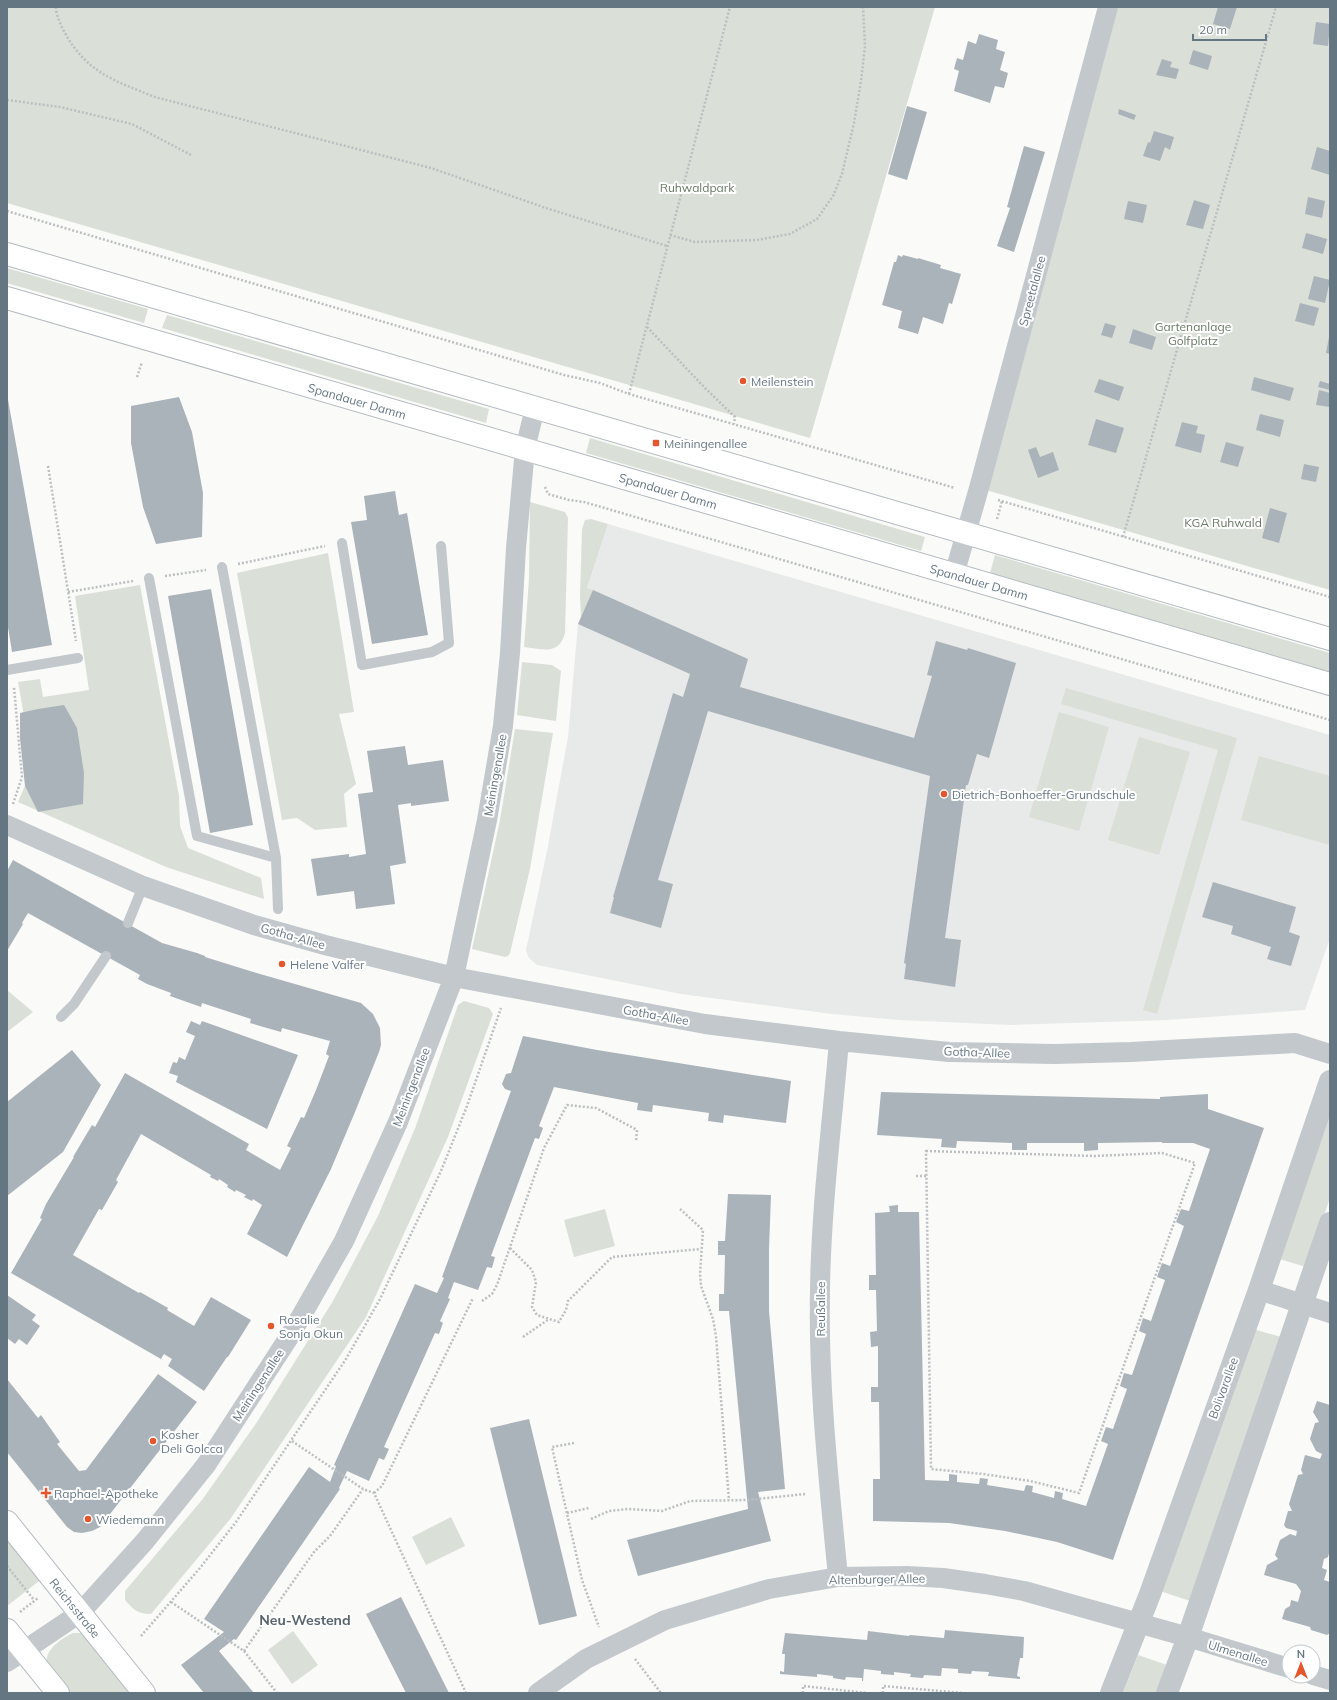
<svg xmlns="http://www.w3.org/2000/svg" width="1337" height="1700" font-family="Mulish,sans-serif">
<rect width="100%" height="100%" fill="#fafaf8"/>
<path fill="#e8e9e9" d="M 608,524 L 1330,735 L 1330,938 L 1305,1010 L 1168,1020 L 1012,1025 L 898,1020 L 832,1014 L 681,994 L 537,965 L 529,958 L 526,950 L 547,851 L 568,737 L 578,624 L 592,590 L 587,588 Z"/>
<path fill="#dadfd7" d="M 7,7 L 935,7 L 810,438 L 7,203 Z
M 1108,7 L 1330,7 L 1330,590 L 979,488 Z
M 7,268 L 148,309 L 144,323 L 7,283 Z
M 167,315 L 489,409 L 486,423 L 162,328 Z
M 590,438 L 925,537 L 921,551 L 586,453 Z
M 530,502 L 565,512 L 568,518 L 565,633 C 559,656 542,649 524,647 L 529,579 Z
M 591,519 L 608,524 L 587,588 L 593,590 L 581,619 L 580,595 L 582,529 L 585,520 Z
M 328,553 L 354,712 L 339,714 L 356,784 L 344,794 L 347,827 L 315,830 L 297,818 L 282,820 L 237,573 Z
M 995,555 L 1330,653 L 1330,672 L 990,573 Z
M 140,585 L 179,796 L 180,826 L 188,848 L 261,878 L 264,899 L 166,867 L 18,802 L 33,767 L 18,682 L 40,679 L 43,697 L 89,690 L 75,596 Z
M 522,662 L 552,665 L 561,671 L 556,721 L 517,715 Z
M 1066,688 L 1237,738 L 1157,1014 L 1143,1010 L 1218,750 L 1061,704 Z
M 1059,712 L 1109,727 L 1079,831 L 1029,817 Z
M 515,729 L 553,733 L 530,869 L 510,953 L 508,956 L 505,957 L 472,949 L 500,820 Z
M 1139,737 L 1190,752 L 1159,855 L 1108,840 Z
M 1259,756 L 1330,776 L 1330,845 L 1241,820 Z
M 7,990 L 33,1012 L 7,1032 Z
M 464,1001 L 489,1008 L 493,1014 L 448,1137 L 366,1317 L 231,1518 L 151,1614 C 137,1614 133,1609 125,1600 L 125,1591 L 202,1500 L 257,1422 L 333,1301 L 378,1216 L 416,1126 L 458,1005 Z
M 1330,1103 L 1330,1198 L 1306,1267 L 1276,1258 Z
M 605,1209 L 615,1246 L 574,1257 L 564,1220 Z
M 1253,1329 L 1281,1337 L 1190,1601 L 1160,1591 Z
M 451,1517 L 465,1546 L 426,1565 L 412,1537 Z
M 7,1534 L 43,1578 L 7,1606 Z
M 293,1631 L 318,1665 L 292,1684 L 268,1650 Z
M 73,1633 L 81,1633 L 86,1636 L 133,1693 L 69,1693 L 47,1664 C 44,1650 62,1638 73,1633 Z
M 1138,1655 L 1167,1665 L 1156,1693 L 1123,1693 Z"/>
<path fill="#aab3b9" d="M 1218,7 L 1237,7 L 1230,29 L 1213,24 Z
M 1316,22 L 1330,24 L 1328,46 L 1313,44 Z
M 979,34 L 998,40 L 996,49 L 1005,52 L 1000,70 L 1008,73 L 1004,88 L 995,86 L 990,103 L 954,91 L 959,71 L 954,69 L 957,58 L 963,60 L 968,41 L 976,44 Z
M 1193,50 L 1212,56 L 1208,70 L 1189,64 Z
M 1162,59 L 1172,62 L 1170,67 L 1179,69 L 1176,79 L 1156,75 Z
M 907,106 L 927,112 L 907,180 L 888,174 Z
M 1119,109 L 1136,115 L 1134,120 L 1118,114 Z
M 1154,131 L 1174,137 L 1170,150 L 1165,147 L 1160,161 L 1143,156 L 1148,142 L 1150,143 Z
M 1024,146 L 1045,152 L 1014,252 L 997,246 L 1010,208 L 1007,207 Z
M 1317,147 L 1330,151 L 1330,175 L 1311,169 Z
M 1308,197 L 1325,201 L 1322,218 L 1305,214 Z
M 1194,200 L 1210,205 L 1203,229 L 1186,225 Z
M 1128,201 L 1147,205 L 1143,223 L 1124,219 Z
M 1306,233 L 1327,239 L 1323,254 L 1302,248 Z
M 898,255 L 902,257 L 903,255 L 918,259 L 918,258 L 941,265 L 940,268 L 961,274 L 952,304 L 949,303 L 943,324 L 923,317 L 918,334 L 898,328 L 902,311 L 882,305 L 894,262 L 896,262 Z
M 1314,276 L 1330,280 L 1325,303 L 1308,299 Z
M 1300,303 L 1319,308 L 1314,326 L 1295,321 Z
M 1105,323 L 1116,326 L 1112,338 L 1101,335 Z
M 1133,329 L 1156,337 L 1152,350 L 1129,343 Z
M 1329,337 L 1330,337 L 1330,354 L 1326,353 Z
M 1254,377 L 1294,388 L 1290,401 L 1251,390 Z
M 1099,379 L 1124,387 L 1119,401 L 1094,392 Z
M 1320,381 L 1330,384 L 1330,390 L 1318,387 Z
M 1319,390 L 1330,393 L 1330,407 L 1316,405 Z
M 7,394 L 52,645 L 12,652 L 7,621 Z
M 179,397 L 192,432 L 203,493 L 202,537 L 156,544 L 143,507 L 131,443 L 131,406 Z
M 1260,414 L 1284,420 L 1280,437 L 1256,430 Z
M 1096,419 L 1124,428 L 1116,453 L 1088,445 Z
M 1182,422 L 1198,426 L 1196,433 L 1205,435 L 1201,453 L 1175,446 Z
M 1226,442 L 1244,447 L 1238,467 L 1220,462 Z
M 1036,447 L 1040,457 L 1053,452 L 1059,470 L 1038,478 L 1028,450 Z
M 1304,464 L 1319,467 L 1316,482 L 1301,479 Z
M 395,491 L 399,515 L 407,513 L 428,635 L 372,644 L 351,522 L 367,520 L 364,496 Z
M 1270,508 L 1287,513 L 1279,543 L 1262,538 Z
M 211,589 L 253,825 L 210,833 L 168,596 Z
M 593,590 L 748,659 L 740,687 L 914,738 L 932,676 L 927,675 L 936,641 L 967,650 L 968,648 L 1016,663 L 989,758 L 977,754 L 968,785 L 966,785 L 945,938 L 961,940 L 955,987 L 904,979 L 906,964 L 904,963 L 930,776 L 708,711 L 658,880 L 673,884 L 661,928 L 610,913 L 614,897 L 613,897 L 673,693 L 683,697 L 690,674 L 578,624 Z
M 64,705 L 77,728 L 84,773 L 83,804 L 38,812 L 25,786 L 20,738 L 20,713 L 38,709 Z
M 405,746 L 408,765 L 443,760 L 449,801 L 411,806 L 411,803 L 398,805 L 406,863 L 390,866 L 395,904 L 356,909 L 354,891 L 317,896 L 311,859 L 349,854 L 349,857 L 366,854 L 358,794 L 373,792 L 367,751 Z
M 13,860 L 162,943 L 197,953 L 205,956 L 205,957 L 250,971 L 361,1003 L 373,1014 L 380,1028 L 381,1045 L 379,1052 L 355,1112 L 331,1169 L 287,1257 L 247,1234 L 262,1205 L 253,1199 L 252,1201 L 244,1197 L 246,1195 L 236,1190 L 235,1192 L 227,1187 L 228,1185 L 219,1179 L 218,1181 L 210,1177 L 211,1175 L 141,1134 L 116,1180 L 118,1182 L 102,1210 L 99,1209 L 73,1255 L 139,1293 L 140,1292 L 168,1308 L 167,1310 L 194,1326 L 211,1297 L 251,1320 L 228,1357 L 227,1357 L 204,1391 L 168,1366 L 172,1359 L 164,1354 L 161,1359 L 11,1273 L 42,1219 L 40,1218 L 46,1204 L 74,1157 L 73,1157 L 92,1125 L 95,1127 L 125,1073 L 249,1144 L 246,1150 L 280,1170 L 291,1148 L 287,1146 L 301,1117 L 304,1118 L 316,1090 L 329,1056 L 326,1054 L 330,1041 L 282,1028 L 281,1032 L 250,1023 L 251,1019 L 202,1003 L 201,1007 L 170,996 L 171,993 L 147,984 L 138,979 L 140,975 L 28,913 L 22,923 L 23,924 L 7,951 L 7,871 Z
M 1213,882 L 1296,907 L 1289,932 L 1300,936 L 1291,966 L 1267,959 L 1271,947 L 1231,934 L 1233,926 L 1202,917 Z
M 191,1021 L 200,1025 L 202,1021 L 298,1055 L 267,1129 L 176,1082 L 178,1076 L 169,1073 L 173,1062 L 177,1063 L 179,1057 L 185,1060 L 195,1036 L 186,1032 Z
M 523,1036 L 597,1050 L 791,1081 L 786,1123 L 724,1115 L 723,1123 L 708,1121 L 709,1113 L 653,1105 L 652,1112 L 637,1110 L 638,1103 L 554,1087 L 539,1126 L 543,1128 L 539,1139 L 535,1138 L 491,1256 L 495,1257 L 492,1268 L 487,1267 L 478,1290 L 454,1282 L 448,1298 L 450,1299 L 440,1321 L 443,1323 L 439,1334 L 435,1333 L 384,1447 L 389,1449 L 384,1460 L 379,1458 L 369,1481 L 347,1471 L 339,1488 L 340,1489 L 236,1640 L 234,1639 L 219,1651 L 254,1693 L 204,1693 L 181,1665 L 224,1632 L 204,1619 L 309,1467 L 330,1482 L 336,1466 L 334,1465 L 415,1284 L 437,1293 L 444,1278 L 442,1277 L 511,1091 L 505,1089 L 502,1084 L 506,1074 L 511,1073 Z
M 72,1050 L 101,1085 L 63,1152 L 7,1196 L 7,1102 Z
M 881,1092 L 1160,1099 L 1160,1097 L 1208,1094 L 1208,1109 L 1264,1128 L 1113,1560 L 1057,1542 L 1005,1531 L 949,1523 L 873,1521 L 873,1479 L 880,1479 L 879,1402 L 871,1402 L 871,1387 L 878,1387 L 878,1346 L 871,1347 L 870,1332 L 877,1331 L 876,1290 L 869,1290 L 869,1275 L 876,1275 L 875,1213 L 890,1212 L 889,1206 L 898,1205 L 898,1212 L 919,1212 L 925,1480 L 949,1481 L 949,1474 L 957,1475 L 957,1482 L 979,1484 L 980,1478 L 988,1479 L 987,1485 L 1024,1491 L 1026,1485 L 1033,1486 L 1032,1492 L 1054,1498 L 1055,1491 L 1063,1493 L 1062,1499 L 1086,1506 L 1108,1444 L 1101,1441 L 1106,1427 L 1113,1429 L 1127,1389 L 1120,1386 L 1124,1373 L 1132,1375 L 1146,1334 L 1139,1331 L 1143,1318 L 1151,1321 L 1165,1280 L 1157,1277 L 1162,1263 L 1170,1266 L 1184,1226 L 1176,1222 L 1181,1209 L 1189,1211 L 1210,1149 L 1193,1143 L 1162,1143 L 1162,1142 L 1098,1143 L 1098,1150 L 1084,1151 L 1084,1143 L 1027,1143 L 1027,1150 L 1012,1150 L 1012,1143 L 957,1141 L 956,1148 L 941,1147 L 942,1139 L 877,1135 Z
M 728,1194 L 771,1195 L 769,1249 L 769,1311 L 785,1489 L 758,1492 L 771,1541 L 638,1576 L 627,1540 L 748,1509 L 729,1311 L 719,1311 L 719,1294 L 724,1294 L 725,1255 L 718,1255 L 718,1241 L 725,1241 Z
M 7,1295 L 36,1315 L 32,1320 L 40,1326 L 27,1345 L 19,1339 L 15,1344 L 7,1338 Z
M 158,1374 L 197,1402 L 100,1527 L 92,1531 L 82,1533 L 74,1532 L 67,1527 L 7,1452 L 7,1379 L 38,1418 L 41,1415 L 60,1442 L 57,1444 L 79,1471 L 86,1470 Z
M 1317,1401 L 1330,1405 L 1330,1550 L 1328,1557 L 1324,1559 L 1322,1568 L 1327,1570 L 1324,1580 L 1330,1582 L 1330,1633 L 1327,1635 L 1311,1630 L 1310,1627 L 1282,1619 L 1285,1609 L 1290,1606 L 1291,1600 L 1298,1602 L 1301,1591 L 1296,1584 L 1264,1575 L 1267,1565 L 1278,1559 L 1275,1555 L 1280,1540 L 1290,1534 L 1296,1536 L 1297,1531 L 1286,1528 L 1284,1525 L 1288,1511 L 1292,1511 L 1289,1504 L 1298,1475 L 1303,1474 L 1301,1470 L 1305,1455 L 1320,1459 L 1322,1454 L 1316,1451 L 1310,1439 L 1315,1423 L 1319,1422 L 1313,1412 Z
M 529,1419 L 577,1616 L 539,1625 L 490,1428 Z
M 401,1597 L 449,1693 L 406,1693 L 366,1614 Z
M 945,1630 L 1024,1637 L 1023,1658 L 1020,1658 L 1017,1676 L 1020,1677 L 1020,1679 L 988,1676 L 989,1672 L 972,1671 L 971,1674 L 958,1673 L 958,1669 L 942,1668 L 941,1676 L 924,1675 L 923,1678 L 910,1677 L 911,1674 L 894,1672 L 894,1675 L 881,1674 L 881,1671 L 864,1669 L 863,1681 L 862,1681 L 862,1678 L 846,1677 L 845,1680 L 833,1678 L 833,1676 L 817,1674 L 817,1677 L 780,1674 L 780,1671 L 784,1672 L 785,1654 L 782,1654 L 785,1633 L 867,1640 L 868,1631 L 909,1636 L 910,1635 L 944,1638 Z"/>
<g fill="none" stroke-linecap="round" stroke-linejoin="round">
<g stroke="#b3babf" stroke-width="24">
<path id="secondary" d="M 7,254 L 1330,639
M 7,298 L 1330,684
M 7,1522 L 144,1693
M 7,1630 L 58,1693"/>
</g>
<path stroke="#bbbfc2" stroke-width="2.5" stroke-dasharray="2 2" stroke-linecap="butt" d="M 56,7 C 56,15 61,26 65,33 C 87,73 115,81 155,97 L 431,168 L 546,208 L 667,246
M 7,100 L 60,107 L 132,124 L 191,155
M 7,211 L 564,375 L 600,383 L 629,394 L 955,488
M 670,235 L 695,242 L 757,240 L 790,234 L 817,219 L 833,196 L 842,174 L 854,123 L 861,81 L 865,46 L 863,7
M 647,327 L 705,388 L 735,417 L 734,424
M 137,377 L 142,362
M 629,394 L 730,7
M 48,466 L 76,641
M 545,487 L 548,494 L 569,500 L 584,502 L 1330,720
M 998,500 L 1330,597
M 997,519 L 1002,501
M 1123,537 L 1276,7
M 238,564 L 325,546
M 165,576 L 206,570
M 68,592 L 133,581
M 13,804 L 22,777 L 14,687
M 926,1151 L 1095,1156 L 1162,1153 L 1195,1163 L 1079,1493 L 1030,1481 L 983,1474 L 931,1469 Z
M 916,1176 L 926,1176
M 680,1209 L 703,1230 L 700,1274 L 701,1286 L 713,1319 L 716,1336 L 729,1500
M 510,1248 L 532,1270 L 536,1282 L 532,1307 L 537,1315 L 559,1322 L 566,1310 L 568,1301 L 612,1257 L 701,1249
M 482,1301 L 492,1294 L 497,1285 L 544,1148 L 567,1105 L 596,1108 L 637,1130 L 636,1142
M 523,1337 L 549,1319
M 292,1441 L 363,1489 L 374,1493 L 466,1693
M 574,1443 L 552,1447 L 582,1580 L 599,1627
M 374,1493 L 382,1486 L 473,1298
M 567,1513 L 589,1508
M 591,1519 L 609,1511 L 628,1509 L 662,1511 L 690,1501 L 747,1500 L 805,1494
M 7,1566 L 34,1600
M 171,1602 L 244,1651 L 277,1693
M 20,1612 L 38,1598
M 141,1636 L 200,1568 L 236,1522 L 346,1359 L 380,1299 L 441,1171 L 467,1106 L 501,1008
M 244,1651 L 314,1552 L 330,1536 L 363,1489
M 635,1659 L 661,1693
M 803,1693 L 803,1686 L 867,1693
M 883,1693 L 883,1686 L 963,1693"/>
<path stroke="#c3c8cc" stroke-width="10" d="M 342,543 L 362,665 L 432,652 L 449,643 L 441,546
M 222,567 L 276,858 L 278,909
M 149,578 L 197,836 L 276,858
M 7,670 L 78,658
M 128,923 L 143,886
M 61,1017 L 74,1004 L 106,956"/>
<path stroke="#c3c8cc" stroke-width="20" d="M 954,575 L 979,488 L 1108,7
M 7,825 L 143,886 L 254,925 L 325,945 L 454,977 L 705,1024 L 839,1041 L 949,1052 L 1054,1054 L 1131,1052 L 1295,1043 L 1330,1054
M 1259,1290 L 1330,1313
M 838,1577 C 829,1482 818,1387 820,1291 C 821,1207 832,1125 839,1041
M 7,1662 L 80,1613 L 145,1541 L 206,1465 L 291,1334 L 344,1241 L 398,1122 L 454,977 L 487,820 L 503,726 L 510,653 L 516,548 L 525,449 L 535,408
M 1313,1675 L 1330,1680
M 538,1693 L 586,1659 L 665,1620 L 769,1589 L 838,1577 L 907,1576 L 943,1578 L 985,1584 L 1024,1591 L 1188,1637 L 1289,1668"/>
<path stroke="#c3c8cc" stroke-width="22" d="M 1111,1693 L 1150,1594 L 1259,1290 L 1330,1081
M 1167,1693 L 1188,1637 L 1330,1223"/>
<use href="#secondary" stroke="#fff" stroke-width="22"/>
</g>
<g fill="#e4572e" stroke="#fff" stroke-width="1.5">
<circle cx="743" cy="381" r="4"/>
<rect x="652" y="439" width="8" height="8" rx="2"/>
<circle cx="944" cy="794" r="4"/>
<circle cx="282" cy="964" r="4"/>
<circle cx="271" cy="1326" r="4"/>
<circle cx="153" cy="1441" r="4"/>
<path d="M44 1487h4v4h4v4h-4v4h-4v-4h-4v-4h4z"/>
<circle cx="88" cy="1519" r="4"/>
</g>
<g text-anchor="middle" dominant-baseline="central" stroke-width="4" stroke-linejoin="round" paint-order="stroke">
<g font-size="12" fill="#687a64" stroke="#fff">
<text x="697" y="187">Ruhwaldpark</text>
<text x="1193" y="326">Gartenanlage<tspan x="1193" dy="14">Golfplatz</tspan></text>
<text x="1223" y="522">KGA Ruhwald</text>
</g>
<g font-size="12" fill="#657683" stroke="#fff">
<text transform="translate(1032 291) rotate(-75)">Spreetalallee</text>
<text transform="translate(357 401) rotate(16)">Spandauer Damm</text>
<text transform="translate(668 491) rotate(16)">Spandauer Damm</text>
<text transform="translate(979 582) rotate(16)">Spandauer Damm</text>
<text transform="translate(495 775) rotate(-80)">Meiningenallee</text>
<text transform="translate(293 936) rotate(16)">Gotha-Allee</text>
<text transform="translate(656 1015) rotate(10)">Gotha-Allee</text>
<text transform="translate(977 1052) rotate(2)">Gotha-Allee</text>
<text transform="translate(411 1087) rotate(-69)">Meiningenallee</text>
<text transform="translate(820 1309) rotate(-90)">Reußallee</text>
<text transform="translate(258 1385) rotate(-57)">Meiningenallee</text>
<text transform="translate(1223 1388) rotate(-70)">Bolivarallee</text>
<text transform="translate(877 1579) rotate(-1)">Altenburger Allee</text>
<text transform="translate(75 1608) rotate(51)">Reichsstraße</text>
<text transform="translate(1238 1653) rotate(17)">Ulmenallee</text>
</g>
<g font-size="12" fill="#657683" stroke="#fff" text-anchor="start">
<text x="751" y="381">Meilenstein</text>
<text x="664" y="443">Meiningenallee</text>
<text x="952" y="794">Dietrich-Bonhoeffer-Grundschule</text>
<text x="290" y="964">Helene Valfer</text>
<text x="279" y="1319">Rosalie<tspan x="279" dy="14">Sonja Okun</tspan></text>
<text x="161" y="1434">Kosher<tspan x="161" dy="14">Deli Golcca</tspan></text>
<text x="54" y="1493">Raphael-Apotheke</text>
<text x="96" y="1519">Wiedemann</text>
</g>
<g font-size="14" font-weight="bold" fill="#57646e" stroke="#fff">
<text x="305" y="1620">Neu-Westend</text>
</g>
</g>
<rect width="1337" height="1700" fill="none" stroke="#657683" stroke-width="16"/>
<g transform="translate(1301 1664)"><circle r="19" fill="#ffffff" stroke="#c1c8cd"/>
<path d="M0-3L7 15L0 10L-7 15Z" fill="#e4572e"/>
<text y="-6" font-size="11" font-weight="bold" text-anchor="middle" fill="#657683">N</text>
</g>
<path d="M1193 34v6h73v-6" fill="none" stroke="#657683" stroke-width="2"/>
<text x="1199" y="34" font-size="12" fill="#657683" stroke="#ffffff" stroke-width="3" paint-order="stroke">20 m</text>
</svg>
